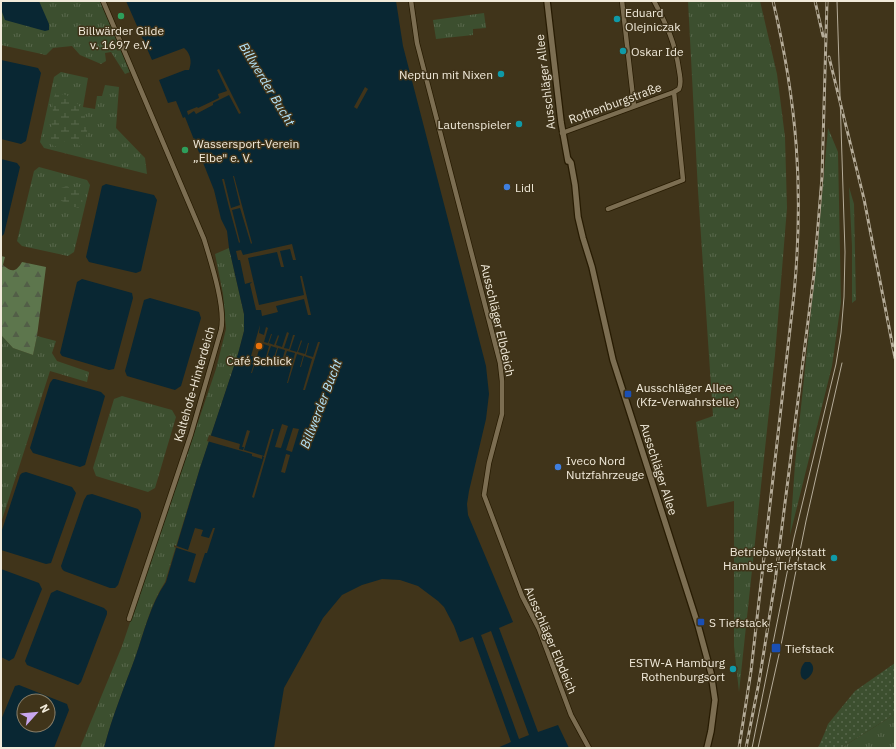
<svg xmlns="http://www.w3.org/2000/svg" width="896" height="749" font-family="'IBM Plex Sans',sans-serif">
<defs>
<pattern id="grass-tufts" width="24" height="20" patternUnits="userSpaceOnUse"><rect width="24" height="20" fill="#3c4f2f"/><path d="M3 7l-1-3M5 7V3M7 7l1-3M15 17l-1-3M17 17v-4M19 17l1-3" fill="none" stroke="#59684d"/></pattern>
<pattern id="forest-firs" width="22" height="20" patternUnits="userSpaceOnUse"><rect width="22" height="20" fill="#5d764d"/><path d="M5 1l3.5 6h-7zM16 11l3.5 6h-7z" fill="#525e47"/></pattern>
<pattern id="wetland-marsh" width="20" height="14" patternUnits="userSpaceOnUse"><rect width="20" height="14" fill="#3c4f2f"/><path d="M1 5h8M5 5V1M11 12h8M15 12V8" fill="none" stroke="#59684d"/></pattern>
<pattern id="garden-dots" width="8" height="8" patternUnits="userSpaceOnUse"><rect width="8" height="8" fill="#3c4f2f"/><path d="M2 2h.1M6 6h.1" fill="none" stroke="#59684d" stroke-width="1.8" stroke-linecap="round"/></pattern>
</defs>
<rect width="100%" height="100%" fill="#40341a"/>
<path fill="url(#grass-tufts)" d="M 1,1 L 101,1 L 130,72 L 125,74 L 111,52 L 105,53 L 106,61 L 101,64 L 80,55 L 72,46 L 53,48 L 46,55 L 1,45 Z
M 688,1 L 760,1 L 777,74 L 785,137 L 787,208 L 775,355 L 739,692 L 734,646 L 734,501 L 707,507 L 696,422 L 713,416 L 698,191 Z
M 484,13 L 486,28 L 473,29 L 473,35 L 436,39 L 433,20 Z
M 61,72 L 88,78 L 83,107 L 95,109 L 97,96 L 102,96 L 105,85 L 119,87 L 116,128 L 145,158 L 147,174 L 44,148 L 40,142 L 54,77 Z
M 828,128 L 838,152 L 841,302 L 832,366 L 790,535 L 795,464 L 816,264 Z
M 39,167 L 87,180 L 90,185 L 74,252 L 68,256 L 22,246 L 17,241 L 34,171 Z
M 849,187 L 854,204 L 856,300 L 852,303 L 852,246 Z
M 229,248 L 244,314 L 244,331 L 238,354 L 200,468 L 165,582 C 150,605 144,632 135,658 C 124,688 112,717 104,748 L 80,748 L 122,646 L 216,369 L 226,329 L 223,294 L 215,254 Z
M 1,335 L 13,348 L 33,355 L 37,336 L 56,341 L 52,353 L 57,361 L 89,372 L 87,382 L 50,371 L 1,523 Z
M 122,396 L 172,410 L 176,417 L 155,488 L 148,492 L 96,476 L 93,468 L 114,399 Z
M 895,714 L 895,748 L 841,748 Z"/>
<path fill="url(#forest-firs)" d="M 1,256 L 5,257 L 3,265 C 12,273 16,272 22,262 L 46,267 L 37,336 L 33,355 L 13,348 L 1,335 Z"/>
<path fill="url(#wetland-marsh)" d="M 56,93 C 59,94 63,94 66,95 C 83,102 96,132 80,146 L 69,139 L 54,147 L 50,141 L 53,112 L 52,101 Z
M 67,186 L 73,190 L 83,189 L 85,194 L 82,199 L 83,205 L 78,208 L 59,200 L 59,194 L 61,188 Z"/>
<path fill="url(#garden-dots)" d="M 895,663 L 895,714 L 841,748 L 818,748 L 825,732 L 828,724 L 855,691 Z"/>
<path fill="#092733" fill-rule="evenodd" d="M 2,1 L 39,1 L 49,24 L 49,30 L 45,31 L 5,20 L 2,12 Z
M 126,1 L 396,1 L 403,46 L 486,366 L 489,394 L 486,419 L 469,491 L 467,504 L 468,515 L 513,622 L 499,628 L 538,732 L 558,725 L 569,748 L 497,748 L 511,742 L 473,637 L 460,642 L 454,626 L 444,607 L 438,601 L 418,586 L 400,580 L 382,579 L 362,585 L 342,595 L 323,618 L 284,688 L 274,748 L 104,748 C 112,717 124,688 135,658 C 144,633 150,605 166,582 L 200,468 L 238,354 L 244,331 L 244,314 L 229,248 L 227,231 L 221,219 L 214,190 L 206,170 L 185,117 L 183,118 L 176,101 L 168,103 L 159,80 L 185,70 L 189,70 C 192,62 191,54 184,48 L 152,60 ZM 491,631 L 529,735 L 519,739 L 481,635 Z
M 1,60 L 38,68 L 41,73 L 26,141 L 21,144 L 1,139 Z
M 1,159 L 17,163 L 20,167 L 4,234 L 1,237 Z
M 106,184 L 154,195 L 157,200 L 141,271 L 136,273 L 89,262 L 86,257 L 102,186 Z
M 82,279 L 132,293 L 133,298 L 114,369 L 109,370 L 62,356 L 60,353 L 77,282 Z
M 150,298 L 199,312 L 201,318 L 181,386 L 175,390 L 127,376 L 125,371 L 144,300 Z
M 53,379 L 55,379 L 101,392 L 105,396 L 85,465 L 80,467 L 33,453 L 30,448 L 50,383 Z
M 26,472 L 72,487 L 76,493 L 51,563 L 46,564 L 1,550 L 1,533 L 20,475 L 22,473 Z
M 92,494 L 138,509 L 141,513 L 141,517 L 118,585 L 115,588 L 110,588 L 64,571 L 62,569 L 61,566 L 84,500 L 87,495 Z
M 1,569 L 39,583 L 42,589 L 14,658 L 9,661 L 1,657 Z
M 57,590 L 104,608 L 107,611 L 107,614 L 81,682 L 78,685 L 27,665 L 25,661 L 51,593 Z
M 805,662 L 810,662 C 816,667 813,676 805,680 L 802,678 C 799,673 801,666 805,662 Z
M 19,685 L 67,704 L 69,710 L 54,748 L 1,748 L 1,720 L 15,686 ZM 24,701 L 48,701 L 48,725 L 24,725 Z"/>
<path fill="#40341a" d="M 219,69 L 241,113 L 239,114 L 229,95 L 213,103 L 213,105 L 196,114 L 194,111 L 188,115 L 187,111 L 197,107 L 198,108 L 219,98 L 218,94 L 227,91 L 217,70 Z
M 365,87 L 368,89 L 357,109 L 354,107 Z
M 233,176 L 234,176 L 252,243 L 251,244 L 240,208 L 232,210 L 240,242 L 239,243 L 229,207 L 222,179 L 224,179 L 231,208 L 240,205 Z
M 292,244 L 296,260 L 293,260 L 290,249 L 280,251 L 284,267 L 281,267 L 277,252 L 248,258 L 259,305 L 304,295 L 300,276 L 302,276 L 311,315 L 308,315 L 304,299 L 276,306 L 278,312 L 262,316 L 261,310 L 256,310 L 250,284 L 252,282 L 245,284 L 240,260 L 238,260 L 236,251 L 241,250 L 243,255 Z
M 260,325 L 259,333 L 264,335 L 266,327 L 268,328 L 264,342 L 268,343 L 271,334 L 272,334 L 269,343 L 274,345 L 278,335 L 279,336 L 276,345 L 282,347 L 287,332 L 289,333 L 284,348 L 289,349 L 293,335 L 295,335 L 290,350 L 297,352 L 301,340 L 302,341 L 298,352 L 305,354 L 308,343 L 309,343 L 306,355 L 313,357 L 318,342 L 320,342 L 305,390 L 303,390 L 312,359 L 304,356 L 301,367 L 300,367 L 303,356 L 297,354 L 288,383 L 287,383 L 295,353 L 287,351 L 282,366 L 281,365 L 285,350 L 278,348 L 275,358 L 274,357 L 277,348 L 271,346 L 267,357 L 266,357 L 269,346 L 261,343 L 252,373 L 251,373 L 256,357 L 251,356 Z
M 282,424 L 288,426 L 281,448 L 275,447 Z
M 293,428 L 299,429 L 292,452 L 286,450 Z
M 272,429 L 274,429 L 254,498 L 252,497 L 264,457 L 262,456 L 262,459 L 252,456 L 252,454 L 207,441 L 209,435 L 240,444 L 239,449 L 243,450 L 244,447 L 242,447 L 247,430 L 250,431 L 244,450 L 264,456 Z
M 286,454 L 290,455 L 285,473 L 281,472 Z
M 195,528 L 203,530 L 201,536 L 209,538 L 213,528 L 215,528 L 207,553 L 205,553 L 195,583 L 188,581 L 196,554 L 174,547 L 174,545 L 188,550 Z"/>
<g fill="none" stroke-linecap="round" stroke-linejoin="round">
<g stroke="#271b02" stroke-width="6">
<path id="minor" d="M 103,1 L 204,239 C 211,262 226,308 221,330 L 191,434 L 129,619
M 411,1 L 417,43 L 500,363 L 502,381 L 502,414 L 489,463 L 484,495 L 522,596 L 539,629 L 571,715 L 589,748
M 622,1 L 634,106
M 562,133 L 674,92 L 679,89 C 682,83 680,77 679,70 C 675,42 667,26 654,1
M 608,209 L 683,180 L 674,92"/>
</g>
<g stroke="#271b02" stroke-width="8">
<path id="tertiary" d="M 547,1 L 561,122 L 568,161
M 568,159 L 571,163 L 575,185 L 578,217 L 583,238 L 592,267 L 613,360 L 698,625 L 711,673 L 715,700 L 711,731 L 707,748"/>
</g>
<use href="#minor" stroke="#7c6e52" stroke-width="4.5"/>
<use href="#tertiary" stroke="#7c6e52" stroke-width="5.5"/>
<path stroke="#b5ac99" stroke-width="1" d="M 752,748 L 794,538 L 836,364 L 841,333 L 844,297 L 845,252 L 837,1
M 758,748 L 780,650 L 806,521 L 842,363"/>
<g stroke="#b5ac99" stroke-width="3">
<path id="rail" d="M 815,1 L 823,36
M 829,57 L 864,199 L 895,358
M 739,748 L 751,671 L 794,294 C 804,190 797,102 773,1
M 746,748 L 759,682 L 775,582 L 814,274 L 822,177 L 827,1"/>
</g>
<use href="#rail" stroke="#40341a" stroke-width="1.5" stroke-dasharray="4.5" stroke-linecap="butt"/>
</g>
<g fill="#2e9e5b" stroke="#40341a" stroke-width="1.5">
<circle cx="121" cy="16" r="4"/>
<circle cx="185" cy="150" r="4"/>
</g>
<g fill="#0f9aa8" stroke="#40341a" stroke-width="1.5">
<circle cx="617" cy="19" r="4"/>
<circle cx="623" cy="51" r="4"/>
<circle cx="501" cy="74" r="4"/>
<circle cx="519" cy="124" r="4"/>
<circle cx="834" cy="558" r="4"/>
<circle cx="733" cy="669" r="4"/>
</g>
<g fill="#3f7fe0" stroke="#40341a" stroke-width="1.5">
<circle cx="507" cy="187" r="4"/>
<circle cx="558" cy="467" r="4"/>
</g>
<circle fill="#e8710a" stroke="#40341a" stroke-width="1.5" cx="259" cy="346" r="4"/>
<g fill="#1a4fb4" stroke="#40341a" stroke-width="1.5">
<rect x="624" y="390" width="8" height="8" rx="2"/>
<rect x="697" y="618" width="8" height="8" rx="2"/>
<rect x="771" y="643" width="10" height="10" rx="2"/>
</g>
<g text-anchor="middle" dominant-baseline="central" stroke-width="3" stroke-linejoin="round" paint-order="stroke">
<g font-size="12" fill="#f1eada" stroke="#40341a" text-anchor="start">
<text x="625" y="12">Eduard<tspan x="625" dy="14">Olejniczak</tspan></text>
<text x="121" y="30" text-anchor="middle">Billwärder Gilde<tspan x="121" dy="14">v. 1697 e.V.</tspan></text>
<text x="631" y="51">Oskar Ide</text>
<text x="493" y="74" text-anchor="end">Neptun mit Nixen</text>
<text x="511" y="124" text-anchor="end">Lautenspieler</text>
<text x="193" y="143">Wassersport-Verein<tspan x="193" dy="14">„Elbe" e. V.</tspan></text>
<text x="515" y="187">Lidl</text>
<text x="259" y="360" text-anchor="middle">Café Schlick</text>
<text x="636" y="387">Ausschläger Allee<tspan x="636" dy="14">(Kfz-Verwahrstelle)</tspan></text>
<text x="566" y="460">Iveco Nord<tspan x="566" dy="14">Nutzfahrzeuge</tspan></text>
<text x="826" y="551" text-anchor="end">Betriebswerkstatt<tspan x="826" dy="14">Hamburg-Tiefstack</tspan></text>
<text x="709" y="622">S Tiefstack</text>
<text x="785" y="648">Tiefstack</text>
<text x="725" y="662" text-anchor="end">ESTW-A Hamburg<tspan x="725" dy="14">Rothenburgsort</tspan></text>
</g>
<g font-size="12" fill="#f1eada" stroke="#40341a">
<text transform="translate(545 82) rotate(-97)">Ausschläger Allee</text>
<text transform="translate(615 103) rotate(-20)">Rothenburgstraße</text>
<text transform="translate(498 320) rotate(77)">Ausschläger Elbdeich</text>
<text transform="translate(194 384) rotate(-74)">Kaltehofe-Hinterdeich</text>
<text transform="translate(659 469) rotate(72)">Ausschläger Allee</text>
<text transform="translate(551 640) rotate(67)">Ausschläger Elbdeich</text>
</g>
<g font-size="13" font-style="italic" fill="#b3e4fb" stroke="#40341a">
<text transform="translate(267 84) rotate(59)">Billwerder Bucht</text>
<text transform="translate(321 404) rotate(-69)">Billwerder Bucht</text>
</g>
</g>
<rect width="896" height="749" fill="none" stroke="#f1eada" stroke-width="4"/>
<g transform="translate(36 713) rotate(63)"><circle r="19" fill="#40341a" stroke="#877d67"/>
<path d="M0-3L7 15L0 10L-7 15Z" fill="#c8a6ef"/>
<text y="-6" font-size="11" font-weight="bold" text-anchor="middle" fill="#f1eada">N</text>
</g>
</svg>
